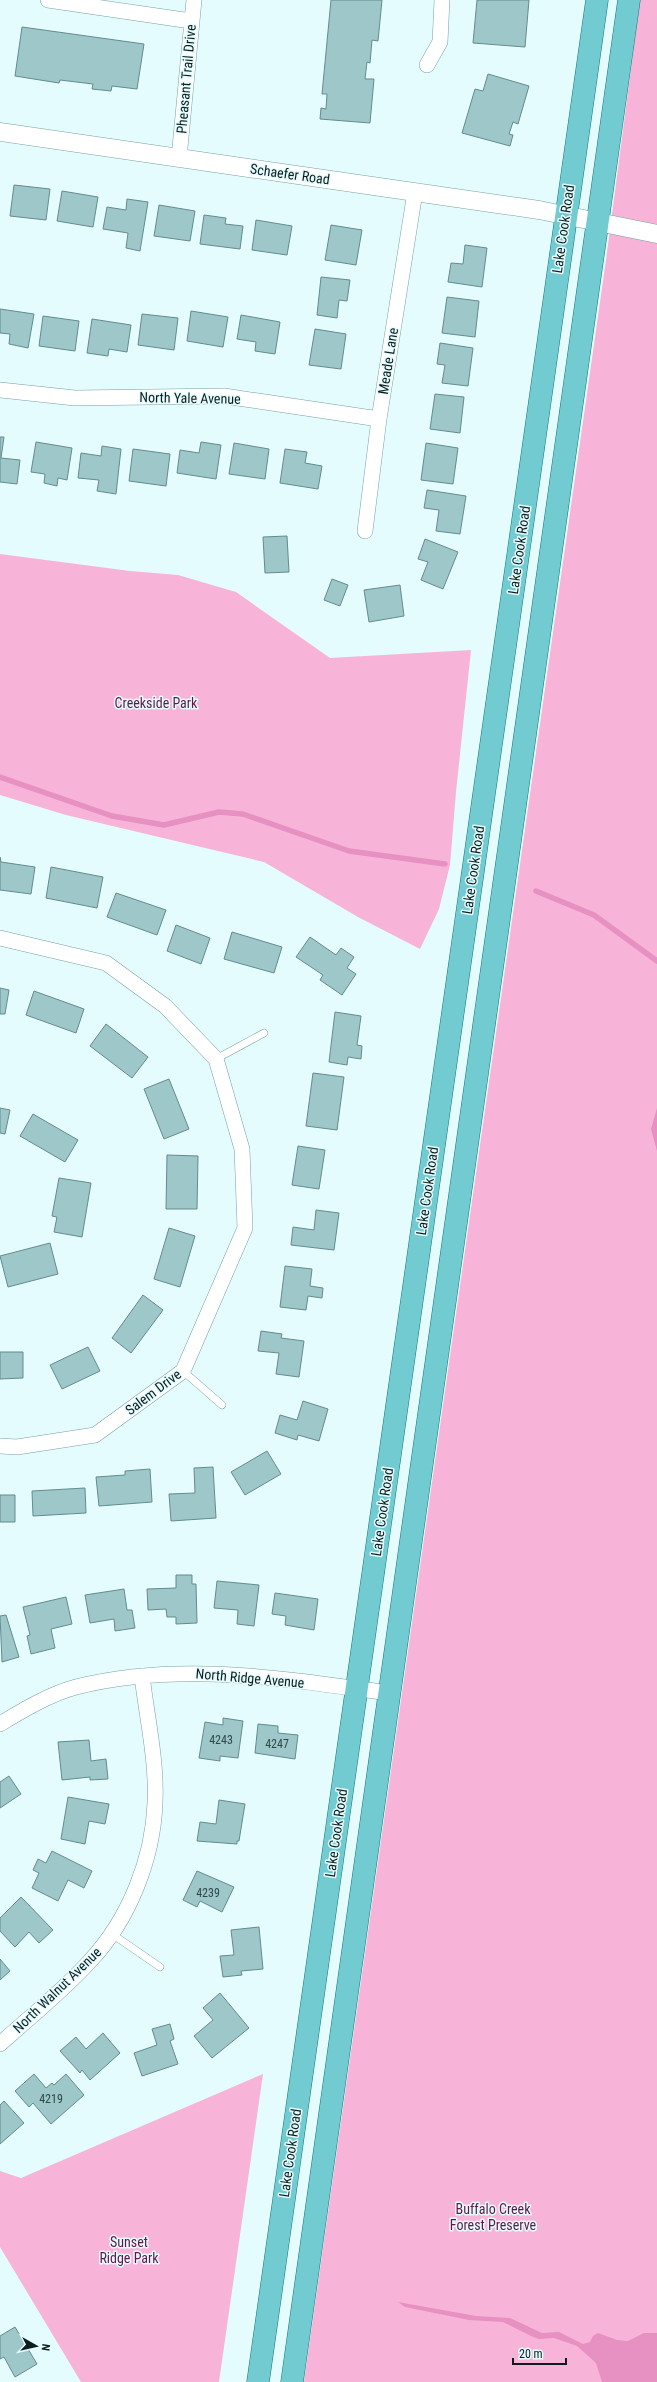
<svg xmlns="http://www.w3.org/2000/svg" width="657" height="2382" font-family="'Roboto Condensed',sans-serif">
<rect width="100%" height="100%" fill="#e4fcfe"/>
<path fill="#f7b4d8" d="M 640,0 L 657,0 L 657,2382 L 304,2382 L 606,260 Z
M 0,554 L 130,571 L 178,575 L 236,592 L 330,658 L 471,650 L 456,792 L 450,865 L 439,909 L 420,949 L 358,917 L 264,862 L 66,815 L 0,795 Z
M 263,2074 L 219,2382 L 81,2382 L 0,2247 L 0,2171 L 21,2178 Z"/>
<path fill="#e790c2" d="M 657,1108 L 657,1151 L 651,1129 Z
M 398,2302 L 476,2316 L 510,2318 L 542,2333 L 559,2332 L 583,2344 L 590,2342 L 593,2336 L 598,2333 L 617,2340 L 628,2341 L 644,2333 L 657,2333 L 657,2382 L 602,2382 L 596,2363 L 577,2346 L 554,2338 L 539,2339 L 531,2336 L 503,2322 L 469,2320 L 405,2307 Z"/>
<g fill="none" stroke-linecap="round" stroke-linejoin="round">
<path stroke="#e790c2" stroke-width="5.5" d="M 0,777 L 112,816 L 164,825 L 219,812 L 243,814 L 349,851 L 445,864
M 536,891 L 594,915 L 657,961"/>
</g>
<path fill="#9ec7ca" stroke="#648b8e" d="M 331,0 L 382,0 L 378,41 L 372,40 L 370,63 L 367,62 L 365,79 L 374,79 L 370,123 L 320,119 L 321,108 L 326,109 L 327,94 L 322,94 Z
M 477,0 L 529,0 L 525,47 L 473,43 Z
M 22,27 L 144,44 L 137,89 L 112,86 L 111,91 L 92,89 L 93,84 L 60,80 L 59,83 L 15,76 Z
M 488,74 L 529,86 L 518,124 L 513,122 L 509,134 L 513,135 L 510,146 L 462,133 L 475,89 L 483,91 Z
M 14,185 L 50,189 L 46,220 L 10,216 Z
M 62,191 L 98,197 L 93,227 L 57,221 Z
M 127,199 L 148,202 L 140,251 L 126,248 L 128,233 L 103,229 L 107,207 L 126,210 Z
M 159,205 L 195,211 L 190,241 L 154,236 Z
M 204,215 L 226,218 L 225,224 L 243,226 L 240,249 L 200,244 Z
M 256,220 L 292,226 L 287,255 L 252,250 Z
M 331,225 L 362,230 L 356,265 L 325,260 Z
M 465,245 L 487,248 L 482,287 L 448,282 L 451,263 L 463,264 Z
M 321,277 L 350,280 L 347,301 L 339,300 L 337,318 L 317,315 Z
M 447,297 L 479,301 L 475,337 L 442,333 Z
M 0,309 L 34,314 L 28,348 L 9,344 L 10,334 L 0,333 Z
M 191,311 L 228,317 L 223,347 L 187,341 Z
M 142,314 L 178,318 L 174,350 L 138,345 Z
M 241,315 L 280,322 L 275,354 L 255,351 L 256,342 L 237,339 Z
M 43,316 L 79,321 L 75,351 L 39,346 Z
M 92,319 L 131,325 L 127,352 L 109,349 L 108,356 L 87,353 Z
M 315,329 L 346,334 L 341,369 L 309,365 Z
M 440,343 L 473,348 L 468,386 L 442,383 L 445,365 L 437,364 Z
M 435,394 L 464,397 L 460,433 L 430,429 Z
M 0,437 L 4,437 L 1,458 L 20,460 L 17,484 L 0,482 Z
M 36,442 L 72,448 L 67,480 L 58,478 L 57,486 L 44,483 L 45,474 L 31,472 Z
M 201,442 L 221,445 L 216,479 L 177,473 L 180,450 L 199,453 Z
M 234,443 L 269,449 L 265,479 L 229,474 Z
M 426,443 L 458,448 L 453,484 L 421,480 Z
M 102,446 L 121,449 L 116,494 L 97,491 L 99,480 L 78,478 L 81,453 L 101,456 Z
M 133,449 L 170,454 L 166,486 L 129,481 Z
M 285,449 L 307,452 L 305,463 L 322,466 L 318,489 L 280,483 Z
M 427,490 L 466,496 L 460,534 L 436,531 L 439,510 L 424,508 Z
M 287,536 L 289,572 L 265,573 L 263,537 Z
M 425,539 L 458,552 L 443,589 L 421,580 L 428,562 L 418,559 Z
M 332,579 L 348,585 L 340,606 L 324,600 Z
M 400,585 L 404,616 L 369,622 L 364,590 Z
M 0,857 L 1,862 L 35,867 L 31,894 L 0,890 Z
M 51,867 L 103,877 L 97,908 L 46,898 Z
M 116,893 L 166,910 L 157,935 L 107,917 Z
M 176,925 L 210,938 L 201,964 L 167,951 Z
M 232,932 L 282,947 L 274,973 L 224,959 Z
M 310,937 L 336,955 L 341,948 L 354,957 L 347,968 L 356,974 L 342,995 L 320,980 L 323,975 L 296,957 Z
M 0,988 L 9,990 L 5,1014 L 0,1014 Z
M 34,991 L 84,1009 L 76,1033 L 26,1015 Z
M 335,1012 L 361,1016 L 357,1045 L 362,1046 L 361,1059 L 348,1057 L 347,1065 L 329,1062 Z
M 106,1024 L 148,1057 L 132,1078 L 90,1046 Z
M 313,1073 L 344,1077 L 337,1130 L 306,1126 Z
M 169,1079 L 189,1129 L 164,1139 L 144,1089 Z
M 0,1108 L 10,1110 L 5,1134 L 0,1133 Z
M 33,1114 L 78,1140 L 65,1162 L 20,1136 Z
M 298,1146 L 325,1150 L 319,1189 L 292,1185 Z
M 167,1155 L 198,1156 L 197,1209 L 166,1209 Z
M 59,1178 L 91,1183 L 82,1237 L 54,1232 L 57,1217 L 52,1216 Z
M 316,1210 L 339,1213 L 334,1250 L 291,1245 L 293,1227 L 314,1230 Z
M 169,1228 L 195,1236 L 180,1287 L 154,1279 Z
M 50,1243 L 58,1274 L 8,1287 L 0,1256 Z
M 285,1266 L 312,1269 L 310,1286 L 323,1288 L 322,1298 L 308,1296 L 306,1310 L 280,1307 Z
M 143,1295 L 163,1310 L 131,1353 L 112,1338 Z
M 261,1331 L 282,1334 L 281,1338 L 304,1341 L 299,1377 L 276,1374 L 279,1353 L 258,1351 Z
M 88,1347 L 100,1371 L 62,1389 L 50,1365 Z
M 0,1352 L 23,1352 L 23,1378 L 0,1379 Z
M 303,1401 L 328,1409 L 319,1441 L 298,1435 L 297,1440 L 275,1433 L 280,1415 L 297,1420 Z
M 267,1451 L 281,1474 L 245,1495 L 231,1472 Z
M 213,1467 L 216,1518 L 171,1521 L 169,1494 L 195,1493 L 194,1468 Z
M 150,1469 L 152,1502 L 99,1506 L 96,1477 L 125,1475 L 125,1471 Z
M 85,1488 L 86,1513 L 33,1516 L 32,1491 Z
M 0,1495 L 15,1495 L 15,1522 L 0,1522 Z
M 176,1575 L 192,1575 L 192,1584 L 196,1584 L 197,1623 L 176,1624 L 176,1617 L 167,1617 L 166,1609 L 148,1610 L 147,1589 L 176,1588 Z
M 217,1581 L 259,1585 L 254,1626 L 237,1624 L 238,1610 L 214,1608 Z
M 124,1589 L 127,1610 L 132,1610 L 135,1628 L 115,1631 L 114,1619 L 90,1623 L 85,1595 Z
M 275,1593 L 318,1599 L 314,1630 L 285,1625 L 286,1616 L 272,1614 Z
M 66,1597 L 72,1624 L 51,1629 L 55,1648 L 31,1654 L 27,1636 L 30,1635 L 23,1607 Z
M 6,1615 L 19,1657 L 2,1662 L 0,1616 Z
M 223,1718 L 243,1721 L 238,1758 L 220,1756 L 220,1761 L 199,1758 L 205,1722 L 223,1725 Z
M 258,1724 L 278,1726 L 278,1733 L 298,1735 L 295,1759 L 255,1753 Z
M 89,1740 L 91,1761 L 106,1759 L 108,1779 L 90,1780 L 90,1777 L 62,1780 L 58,1742 Z
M 9,1776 L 21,1794 L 0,1808 L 0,1782 Z
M 68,1797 L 109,1804 L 105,1824 L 89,1821 L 85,1844 L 61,1839 Z
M 219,1800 L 245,1804 L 239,1841 L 237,1841 L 237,1844 L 197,1841 L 200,1822 L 216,1824 Z
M 52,1851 L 92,1871 L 84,1888 L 68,1880 L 58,1901 L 32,1888 L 39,1873 L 33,1870 L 38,1859 L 46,1863 Z
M 197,1871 L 234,1887 L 222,1912 L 200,1901 L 197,1907 L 183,1900 Z
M 21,1897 L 53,1930 L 39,1943 L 29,1932 L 15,1947 L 0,1931 L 0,1918 Z
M 259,1927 L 263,1969 L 241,1971 L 242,1975 L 223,1977 L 220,1956 L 234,1955 L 231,1930 Z
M 0,1959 L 10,1971 L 0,1980 Z
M 220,1993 L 249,2028 L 212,2058 L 194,2036 L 213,2020 L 203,2008 Z
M 170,2024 L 174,2039 L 170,2041 L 178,2064 L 142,2076 L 134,2053 L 157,2045 L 152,2029 Z
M 103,2033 L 120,2053 L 90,2080 L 82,2070 L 80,2073 L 60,2051 L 76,2037 L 86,2049 Z
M 34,2074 L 46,2088 L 52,2083 L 54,2085 L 66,2074 L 84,2095 L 51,2124 L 33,2103 L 29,2107 L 15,2091 Z
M 4,2101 L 24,2123 L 0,2144 L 0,2105 Z
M 15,2327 L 37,2364 L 15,2377 L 4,2357 L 0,2359 L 0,2336 Z"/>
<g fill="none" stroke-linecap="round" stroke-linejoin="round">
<g stroke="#79a0a3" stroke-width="8">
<path id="service" d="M 216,1059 L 264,1033
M 183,1371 L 222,1405
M 112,1934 L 160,1967"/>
</g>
<g stroke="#79a0a3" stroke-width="16">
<path id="minor" d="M 48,0 L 191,21
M 427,65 L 440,42 L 442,0
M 179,158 L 194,0
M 0,390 L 75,398 L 224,396 L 379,419
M 365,531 L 379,419 L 415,192
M 0,938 L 106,963 L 165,1006 L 216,1059 L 242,1149 L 245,1228 L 183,1371 L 95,1435 L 17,1447 L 0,1446
M 0,1724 C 23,1710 50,1694 76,1687 C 181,1661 285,1679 389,1693
M 0,2044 C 30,2017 64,1990 91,1960 C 129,1919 153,1859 155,1803 C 157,1761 147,1718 142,1676"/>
</g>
<g stroke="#79a0a3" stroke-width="19">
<path id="tertiary" d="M 0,132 L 539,210 L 657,234"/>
</g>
<g stroke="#10777e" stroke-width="23">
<path id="primary" d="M 258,2382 L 597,0
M 292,2382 L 629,0"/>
</g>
<use href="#service" stroke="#fff" stroke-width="7"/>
<use href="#minor" stroke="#fff" stroke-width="15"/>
<use href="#tertiary" stroke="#fff" stroke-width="18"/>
<use href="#primary" stroke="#71cbd1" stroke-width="22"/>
</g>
<g text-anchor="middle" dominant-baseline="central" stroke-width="3" stroke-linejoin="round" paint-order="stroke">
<g font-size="12" fill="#314849">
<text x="221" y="1740">4243</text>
<text x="277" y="1744">4247</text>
<text x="208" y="1893">4239</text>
<text x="51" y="2099">4219</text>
</g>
<g font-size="14" fill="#0d1d1e" stroke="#e4fcfe">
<text transform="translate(186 79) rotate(-85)">Pheasant Trail Drive</text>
<text transform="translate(290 174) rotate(8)">Schaefer Road</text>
<text transform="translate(563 229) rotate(-82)">Lake Cook Road</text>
<text transform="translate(388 361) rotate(-81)">Meade Lane</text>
<text transform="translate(190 398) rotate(1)">North Yale Avenue</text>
<text transform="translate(519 550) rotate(-82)">Lake Cook Road</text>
<text transform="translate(473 870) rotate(-82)">Lake Cook Road</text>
<text transform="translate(427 1191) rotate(-82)">Lake Cook Road</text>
<text transform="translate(153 1392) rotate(-37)">Salem Drive</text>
<text transform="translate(382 1512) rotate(-82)">Lake Cook Road</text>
<text transform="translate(250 1678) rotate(5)">North Ridge Avenue</text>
<text transform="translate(336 1833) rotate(-82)">Lake Cook Road</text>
<text transform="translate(57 1990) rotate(-44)">North Walnut Avenue</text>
<text transform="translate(290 2153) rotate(-82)">Lake Cook Road</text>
</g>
<g font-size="14" fill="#621648" stroke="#e4fcfe">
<text x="156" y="703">Creekside Park</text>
<text x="493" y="2209">Buffalo Creek<tspan x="493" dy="16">Forest Preserve</tspan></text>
<text x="129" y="2242">Sunset<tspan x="129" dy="16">Ridge Park</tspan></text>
</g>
</g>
<g transform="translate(36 2346) rotate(98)" stroke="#e4fcfe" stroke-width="3" paint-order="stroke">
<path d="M0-3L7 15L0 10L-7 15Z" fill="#0d1d1e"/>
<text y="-6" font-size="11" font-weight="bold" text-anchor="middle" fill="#0d1d1e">N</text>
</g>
<path d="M513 2358v6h53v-6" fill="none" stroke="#0d1d1e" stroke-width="2"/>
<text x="519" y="2358" font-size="12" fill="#0d1d1e" stroke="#e4fcfe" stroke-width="3" paint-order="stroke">20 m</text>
</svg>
